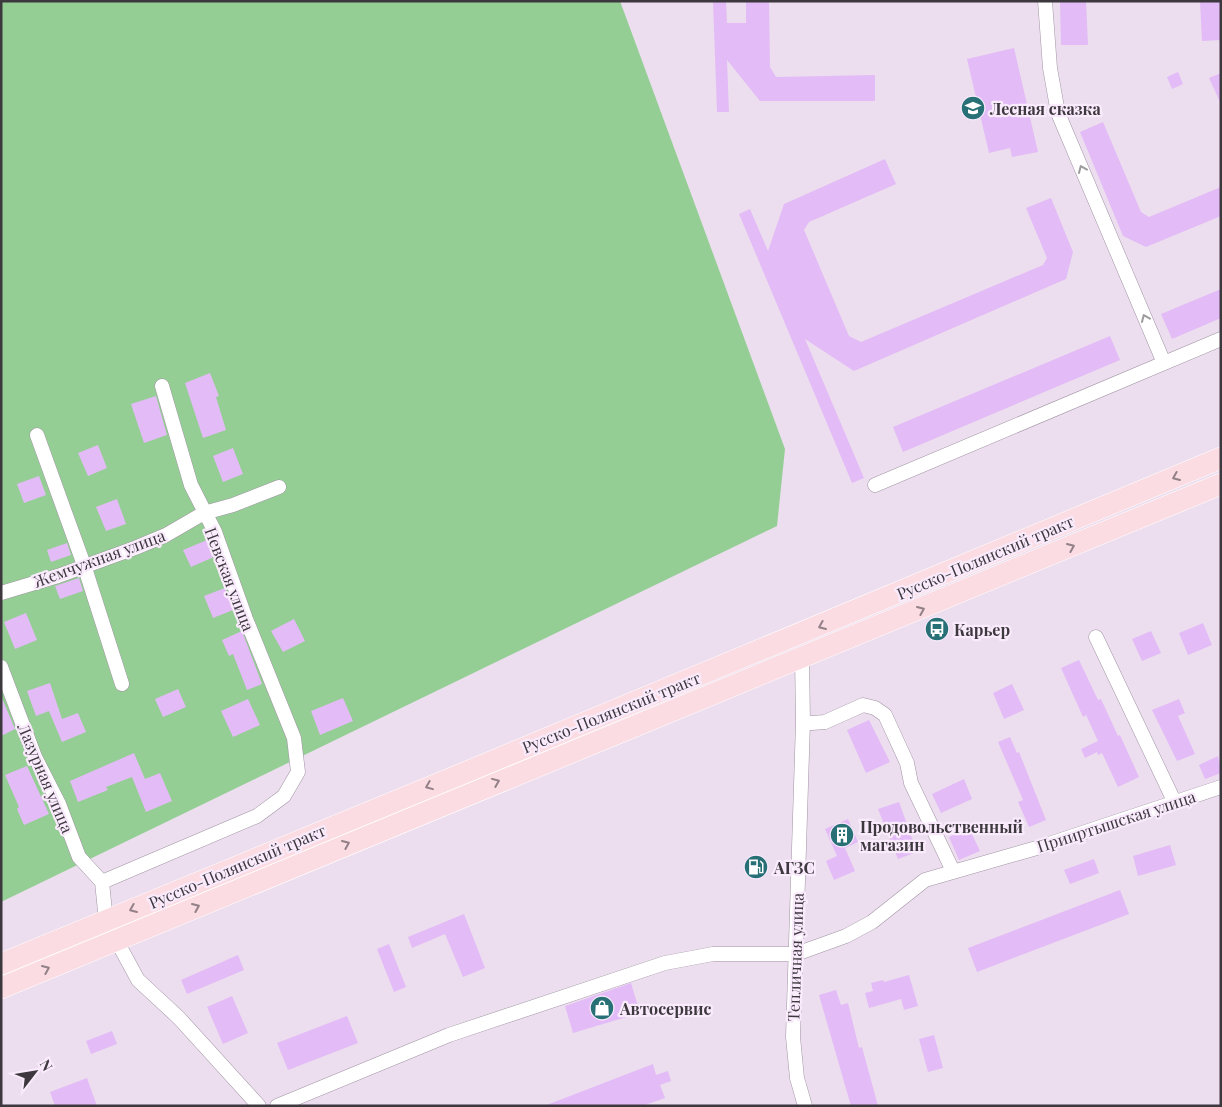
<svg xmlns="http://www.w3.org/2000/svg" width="1222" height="1107" font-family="'Playfair Display',serif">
<rect width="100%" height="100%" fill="#ecdeef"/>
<path fill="#95ce95" d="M 1,1 L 620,1 L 785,449 L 777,526 L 1,902 Z"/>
<path fill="#e3bbf6" d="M 713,1 L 726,1 L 727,23 L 746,23 L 746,1 L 769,1 L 770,67 L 776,77 L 875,75 L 875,101 L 760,101 L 727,60 L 729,112 L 717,112 Z
M 1060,1 L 1086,1 L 1088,45 L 1061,45 Z
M 1200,1 L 1221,1 L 1221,40 L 1202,41 Z
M 1014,48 L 1038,152 L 1012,157 L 1010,148 L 989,153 L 967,59 Z
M 1178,72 L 1183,84 L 1172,89 L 1167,77 Z
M 1221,73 L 1221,104 L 1209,78 Z
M 1103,122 L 1141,212 L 1149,217 L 1221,187 L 1221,216 L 1146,247 L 1123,236 L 1080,132 Z
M 885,159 L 896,184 L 809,222 L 804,230 L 849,336 L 861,342 L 1043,265 L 1047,258 L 1026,208 L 1051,198 L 1073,252 L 1066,279 L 854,371 L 805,339 L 864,478 L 852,483 L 739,214 L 750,209 L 768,251 L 784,204 Z
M 1221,289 L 1221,318 L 1172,339 L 1161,314 Z
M 1110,336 L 1120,360 L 903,452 L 893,427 Z
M 210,373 L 219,396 L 216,397 L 226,430 L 203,438 L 185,383 Z
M 156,396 L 167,435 L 144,443 L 131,404 Z
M 98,445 L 107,468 L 88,476 L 78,453 Z
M 233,448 L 243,474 L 223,482 L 213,456 Z
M 39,476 L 46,495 L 24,503 L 17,484 Z
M 117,499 L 126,524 L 106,531 L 96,507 Z
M 207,540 L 214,557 L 191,567 L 183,550 Z
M 67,543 L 71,555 L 51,562 L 47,550 Z
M 79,578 L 83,591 L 60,599 L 55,586 Z
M 225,588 L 233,610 L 213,618 L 204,596 Z
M 26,613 L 37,640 L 15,649 L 4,622 Z
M 294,619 L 305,641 L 283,652 L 271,631 Z
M 1203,623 L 1212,645 L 1188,655 L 1179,633 Z
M 242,631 L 262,684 L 247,690 L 233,654 L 229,656 L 222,640 Z
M 1151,631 L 1161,653 L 1142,661 L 1132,639 Z
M 1079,660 L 1098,700 L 1101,699 L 1118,736 L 1120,735 L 1139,777 L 1118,787 L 1102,753 L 1098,755 L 1097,752 L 1085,758 L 1081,749 L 1098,741 L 1086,715 L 1083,717 L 1061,668 Z
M 50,683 L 62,719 L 78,713 L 86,732 L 62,742 L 49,711 L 36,716 L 27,691 Z
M 1012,684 L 1024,710 L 1004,719 L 993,693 Z
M 178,689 L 186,707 L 163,717 L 155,699 Z
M 1,696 L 15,729 L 1,736 Z
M 343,698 L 353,721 L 320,735 L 311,711 Z
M 248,699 L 260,725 L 233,737 L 221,711 Z
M 1179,699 L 1185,713 L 1178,716 L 1195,754 L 1177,761 L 1152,710 Z
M 869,720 L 890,762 L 866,773 L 847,730 Z
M 1010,737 L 1017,753 L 1019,752 L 1046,820 L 1029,827 L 1018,802 L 1023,800 L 998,742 Z
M 134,753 L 145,779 L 160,773 L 172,801 L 146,812 L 132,777 L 106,787 L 108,790 L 78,802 L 70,781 Z
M 1218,756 L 1221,773 L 1205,779 L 1199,765 Z
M 27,766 L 49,814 L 24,825 L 17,809 L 19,807 L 5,775 Z
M 964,779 L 972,799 L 941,813 L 932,794 Z
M 899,802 L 917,852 L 898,859 L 878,809 Z
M 848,819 L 858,842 L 845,848 L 855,871 L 834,880 L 826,861 L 837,856 L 825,829 Z
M 969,828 L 980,851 L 959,860 L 949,837 Z
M 1170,845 L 1176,865 L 1138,876 L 1133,856 Z
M 1094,859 L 1099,873 L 1070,884 L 1064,870 Z
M 1120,890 L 1129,914 L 977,972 L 968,948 Z
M 464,914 L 485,968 L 463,977 L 445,934 L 412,948 L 408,937 Z
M 389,944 L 406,987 L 394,992 L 377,949 Z
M 238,955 L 244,970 L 187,994 L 181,980 Z
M 909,975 L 918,1006 L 904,1010 L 901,999 L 869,1008 L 865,993 L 873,991 L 871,983 L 883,980 L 884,982 Z
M 631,983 L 640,1013 L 573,1033 L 565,1006 Z
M 836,990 L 841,1005 L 848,1003 L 859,1048 L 862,1047 L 878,1106 L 851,1106 L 819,995 Z
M 232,996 L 248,1033 L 223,1044 L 207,1007 Z
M 347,1016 L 358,1043 L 288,1070 L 277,1043 Z
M 112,1031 L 117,1044 L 91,1054 L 86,1041 Z
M 934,1035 L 943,1068 L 928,1072 L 919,1039 Z
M 653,1064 L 656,1075 L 668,1071 L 671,1081 L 660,1085 L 665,1098 L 642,1106 L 544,1106 Z
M 87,1078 L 97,1106 L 55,1106 L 50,1092 Z"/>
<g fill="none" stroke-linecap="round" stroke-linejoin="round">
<g stroke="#a194a4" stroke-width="15">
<path id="minor" d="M 1045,1 L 1050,68 L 1058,113 L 1164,363
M 37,435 L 84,565 L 122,684
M 875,485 L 1221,339
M 1,593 L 58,576 L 135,548 L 166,535 L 204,513 L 233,505 L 279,487
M 1096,637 L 1175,803
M 802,657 L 803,722 L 793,1037 L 797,1078 L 805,1106
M 1,667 L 35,757 L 59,804 L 79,857 L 102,882
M 803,722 L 812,723 L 825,722 L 863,705 L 875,708 L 885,715 L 907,763 L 911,783 L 953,871
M 102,882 L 257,816 L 284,796 L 298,772 L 294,738 L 246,619 L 215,532 L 191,485 L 162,386
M 102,882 L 106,921 L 138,980 L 179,1018 L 259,1106
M 277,1106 L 449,1035 L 665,963 L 713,954 L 796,954 L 846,936 L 872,922 L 925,880 L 1040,847 L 1221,787"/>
</g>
<g stroke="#fff" stroke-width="22">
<path id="primary" d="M 1,964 C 408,796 815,629 1221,458
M 1,988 C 407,818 815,654 1221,484"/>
</g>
<use href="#minor" stroke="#fff" stroke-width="14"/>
<use href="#primary" stroke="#fbdce2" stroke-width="21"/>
</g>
<defs><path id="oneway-chevron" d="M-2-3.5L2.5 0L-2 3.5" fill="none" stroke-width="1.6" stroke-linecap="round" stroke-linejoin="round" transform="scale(1.25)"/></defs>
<g stroke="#9e9b9e">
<use href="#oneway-chevron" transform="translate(1082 169) rotate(-113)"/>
<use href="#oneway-chevron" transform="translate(1145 318) rotate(-113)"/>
</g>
<g stroke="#928188">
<use href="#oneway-chevron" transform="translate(1176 477) rotate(157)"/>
<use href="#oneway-chevron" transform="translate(1071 547) rotate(-23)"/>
<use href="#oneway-chevron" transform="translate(921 610) rotate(-23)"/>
<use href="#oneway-chevron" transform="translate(822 626) rotate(157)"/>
<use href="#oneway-chevron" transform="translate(496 782) rotate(-22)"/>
<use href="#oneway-chevron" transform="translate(429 786) rotate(158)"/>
<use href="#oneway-chevron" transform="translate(346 844) rotate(-23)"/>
<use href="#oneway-chevron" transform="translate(196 907) rotate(-23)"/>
<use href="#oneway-chevron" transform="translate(133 909) rotate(157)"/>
<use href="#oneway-chevron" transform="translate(46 969) rotate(-23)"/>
</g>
<defs>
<g id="school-disc" transform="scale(1.25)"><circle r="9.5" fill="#277176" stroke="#f9ebfc"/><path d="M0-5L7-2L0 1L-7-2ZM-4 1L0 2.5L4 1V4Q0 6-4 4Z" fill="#fff"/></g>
<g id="bus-disc" transform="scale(1.25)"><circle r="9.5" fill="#277176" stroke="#f9ebfc"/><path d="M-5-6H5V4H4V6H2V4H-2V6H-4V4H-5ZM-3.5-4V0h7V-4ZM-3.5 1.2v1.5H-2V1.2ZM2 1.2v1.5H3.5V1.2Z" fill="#fff"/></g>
<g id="building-disc" transform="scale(1.25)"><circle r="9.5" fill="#277176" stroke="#f9ebfc"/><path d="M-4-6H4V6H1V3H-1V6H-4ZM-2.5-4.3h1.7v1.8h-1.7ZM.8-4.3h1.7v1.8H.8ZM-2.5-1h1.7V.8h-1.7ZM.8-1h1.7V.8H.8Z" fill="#fff"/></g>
<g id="fuel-disc" transform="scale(1.25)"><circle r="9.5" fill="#277176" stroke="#f9ebfc"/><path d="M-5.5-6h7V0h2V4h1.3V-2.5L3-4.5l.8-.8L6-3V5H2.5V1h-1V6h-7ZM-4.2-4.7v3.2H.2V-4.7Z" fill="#fff"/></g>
<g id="shop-disc" transform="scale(1.25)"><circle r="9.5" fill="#277176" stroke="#f9ebfc"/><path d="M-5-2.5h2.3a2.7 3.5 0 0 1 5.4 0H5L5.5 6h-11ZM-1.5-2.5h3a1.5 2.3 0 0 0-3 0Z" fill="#fff"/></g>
</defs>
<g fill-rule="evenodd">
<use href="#school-disc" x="973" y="108"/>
<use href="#bus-disc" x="937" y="629"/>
<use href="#building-disc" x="842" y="835"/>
<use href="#fuel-disc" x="756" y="867"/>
<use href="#shop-disc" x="602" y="1008"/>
</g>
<g text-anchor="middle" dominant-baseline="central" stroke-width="4.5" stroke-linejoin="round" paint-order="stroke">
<g font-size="16" font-weight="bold" fill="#3d373e" stroke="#f9ebfc" text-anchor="start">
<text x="990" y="108">Лесная сказка</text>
<text x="954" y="629">Карьер</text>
<text x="860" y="826">Продовольственный<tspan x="860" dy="18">магазин</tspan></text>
<text x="774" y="867">АГЗС</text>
<text x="620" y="1008">Автосервис</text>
</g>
<g font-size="16" fill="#3d373e" stroke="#f9ebfc">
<text transform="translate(985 557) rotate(-23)">Русско-Полянский тракт</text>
<text transform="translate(99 558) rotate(-20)">Жемчужная улица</text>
<text transform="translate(230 579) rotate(69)">Невская улица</text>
<text transform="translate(611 712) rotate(-22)">Русско-Полянский тракт</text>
<text transform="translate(46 778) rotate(67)">Лазурная улица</text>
<text transform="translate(1116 821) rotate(-18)">Прииртышская улица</text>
<text transform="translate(237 866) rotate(-23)">Русско-Полянский тракт</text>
<text transform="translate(795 957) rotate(-88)">Тепличная улица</text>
</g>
</g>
<rect width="1222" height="1107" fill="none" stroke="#3d373e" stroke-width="5"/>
<g transform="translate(35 1072) rotate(59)" stroke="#f9ebfc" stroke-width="4" paint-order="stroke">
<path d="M0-4L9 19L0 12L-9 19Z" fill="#3d373e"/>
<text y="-8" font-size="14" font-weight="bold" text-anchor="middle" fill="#3d373e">N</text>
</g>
</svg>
